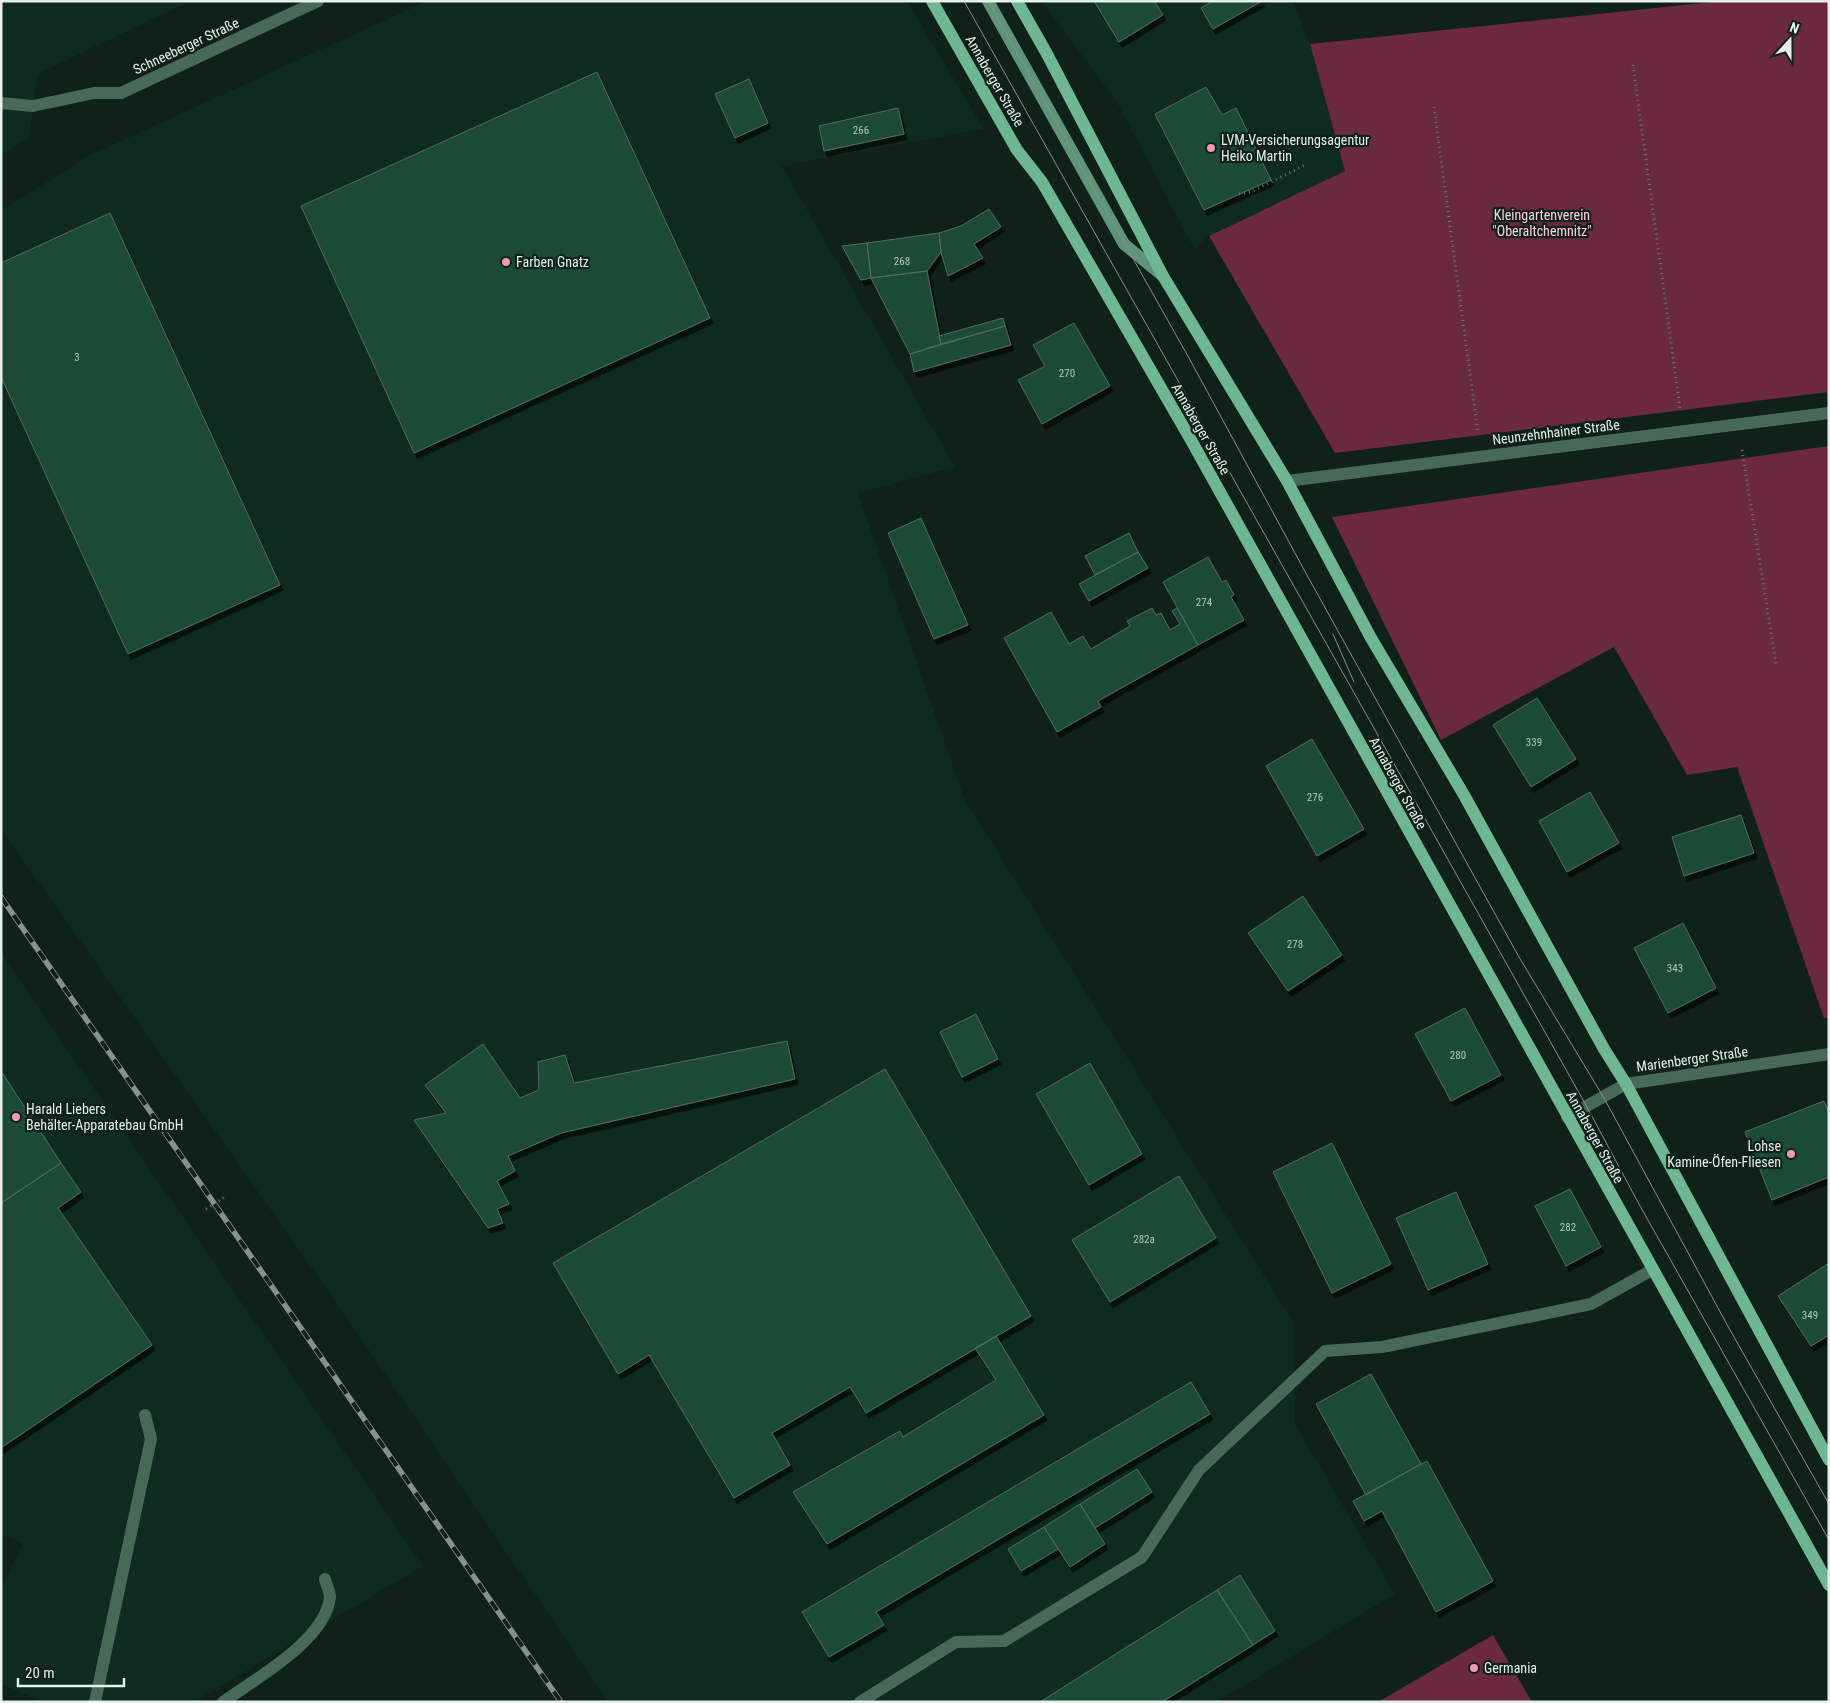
<svg xmlns="http://www.w3.org/2000/svg" width="1830" height="1703" font-family="'Roboto Condensed',sans-serif">
<defs>
<filter id="shadow"><feDropShadow dx="3" dy="5.5" stdDeviation="0" flood-color="#0009"/></filter>
</defs>
<rect width="100%" height="100%" fill="#0f2118"/>
<path fill="#0f2a1e" d="M 1,1 L 190,1 L 38,74 L 29,138 L 1,155 Z
M 427,1 L 907,1 L 984,129 L 782,166 L 955,467 L 858,493 L 965,800 L 1294,1323 L 1295,1424 L 1395,1594 L 1217,1702 L 608,1702 L 338,1305 L 1,829 L 1,211 L 88,156 Z
M 1041,1 L 1293,1 L 1310,44 L 1345,171 L 1209,236 L 1195,250 L 1116,101 Z
M 1,953 L 423,1566 L 194,1702 L 43,1702 L 1,1684 L 1,1588 L 23,1543 L 1,1535 Z"/>
<path fill="#6b293e" d="M 1722,1 L 1829,1 L 1829,392 L 1335,453 L 1209,236 L 1345,171 L 1310,44 Z
M 1829,446 L 1829,1018 L 1824,1018 L 1737,767 L 1687,775 L 1614,647 L 1441,740 L 1332,517 Z
M 1493,1635 L 1532,1702 L 1378,1702 Z"/>
<path fill="#1c4b35" stroke="#556a5f" filter="url(#shadow)" d="M 1094,1 L 1154,1 L 1163,15 L 1119,42 Z
M 1213,1 L 1262,1 L 1213,29 L 1201,8 Z
M 597,72 L 710,318 L 414,453 L 301,206 Z
M 749,79 L 768,123 L 735,138 L 715,94 Z
M 1206,87 L 1222,115 L 1236,108 L 1271,180 L 1204,210 L 1155,114 Z
M 898,108 L 904,134 L 824,151 L 819,126 Z
M 989,209 L 1001,227 L 974,244 L 983,258 L 948,276 L 941,252 L 939,233 L 961,226 Z
M 110,213 L 280,585 L 128,654 L 1,377 L 1,263 Z
M 939,233 L 941,252 L 927,271 L 871,278 L 867,243 Z
M 867,243 L 871,278 L 861,280 L 842,246 Z
M 927,271 L 941,344 L 910,354 L 871,278 Z
M 1003,318 L 1005,326 L 941,344 L 939,336 Z
M 1074,323 L 1110,386 L 1042,424 L 1018,380 L 1045,366 L 1033,345 Z
M 1005,326 L 1011,345 L 914,372 L 910,354 Z
M 921,518 L 968,625 L 934,639 L 888,533 Z
M 1129,533 L 1138,552 L 1095,575 L 1085,556 Z
M 1138,552 L 1148,568 L 1089,601 L 1079,584 Z
M 1208,557 L 1222,582 L 1226,580 L 1234,595 L 1231,597 L 1244,620 L 1198,645 L 1163,582 Z
M 1152,608 L 1156,615 L 1161,613 L 1170,630 L 1180,624 L 1172,611 L 1177,608 L 1198,645 L 1098,701 L 1101,707 L 1057,732 L 1004,638 L 1051,612 L 1069,644 L 1083,636 L 1091,649 L 1130,626 L 1127,621 Z
M 1537,698 L 1576,759 L 1531,787 L 1493,725 Z
M 1312,739 L 1364,829 L 1317,856 L 1266,766 Z
M 1590,792 L 1619,843 L 1567,872 L 1539,821 Z
M 1741,815 L 1754,853 L 1684,876 L 1672,837 Z
M 1303,896 L 1342,955 L 1288,991 L 1248,933 Z
M 1683,923 L 1716,988 L 1668,1013 L 1634,948 Z
M 1465,1008 L 1501,1075 L 1451,1101 L 1415,1034 Z
M 976,1014 L 998,1059 L 962,1077 L 940,1032 Z
M 787,1041 L 795,1079 L 561,1133 L 508,1156 L 515,1171 L 497,1181 L 509,1204 L 497,1209 L 503,1223 L 488,1228 L 414,1120 L 446,1113 L 425,1085 L 483,1044 L 520,1098 L 539,1090 L 538,1062 L 565,1055 L 574,1083 Z
M 1090,1063 L 1142,1154 L 1089,1185 L 1036,1094 Z
M 885,1069 L 1031,1316 L 866,1413 L 850,1387 L 772,1433 L 790,1465 L 734,1498 L 649,1355 L 618,1374 L 553,1263 Z
M 1,1071 L 61,1163 L 1,1203 Z
M 1824,1101 L 1829,1113 L 1829,1177 L 1772,1200 L 1745,1132 Z
M 1332,1143 L 1391,1264 L 1332,1293 L 1273,1172 Z
M 61,1163 L 81,1192 L 58,1208 L 152,1345 L 1,1448 L 1,1203 Z
M 1179,1176 L 1216,1238 L 1110,1302 L 1072,1240 Z
M 1570,1189 L 1601,1247 L 1566,1266 L 1535,1206 Z
M 1456,1192 L 1488,1264 L 1428,1290 L 1396,1218 Z
M 1829,1263 L 1829,1335 L 1811,1346 L 1778,1296 Z
M 996,1336 L 1044,1415 L 827,1544 L 793,1492 L 900,1431 L 903,1437 L 996,1380 L 975,1348 Z
M 1371,1374 L 1421,1464 L 1366,1495 L 1316,1404 Z
M 1191,1382 L 1210,1414 L 876,1612 L 884,1625 L 829,1657 L 802,1612 Z
M 1427,1461 L 1493,1581 L 1436,1612 L 1382,1511 L 1364,1521 L 1353,1501 Z
M 1137,1469 L 1152,1492 L 1095,1528 L 1080,1504 Z
M 1080,1504 L 1105,1544 L 1070,1567 L 1044,1527 Z
M 1044,1527 L 1058,1549 L 1021,1571 L 1008,1549 Z
M 1240,1575 L 1275,1631 L 1253,1645 L 1217,1590 Z
M 1217,1590 L 1253,1645 L 1162,1702 L 1040,1702 Z"/>
<g fill="none" stroke-linecap="round" stroke-linejoin="round">
<path stroke="#697870" stroke-width="3" stroke-dasharray="1 4" stroke-linecap="butt" d="M 1633,65 L 1680,408
M 1434,107 L 1478,433
M 1239,194 L 1253,191 L 1305,165
M 1742,450 L 1776,664
M 206,1209 L 225,1197"/>
<path stroke="#486958" stroke-width="12" d="M 1,103 L 33,106 L 94,93 L 121,93
M 95,1702 L 151,1439 L 145,1415
M 223,1702 C 255,1679 326,1640 330,1597 C 330,1592 326,1584 325,1579
M 860,1702 L 956,1642 L 1004,1641 L 1142,1557 L 1199,1470 L 1325,1351 L 1382,1347 L 1591,1304 L 1652,1270"/>
<path stroke="#486958" stroke-width="12" d="M 121,93 L 318,1
M 1287,481 L 1829,413
M 1567,1117 L 1626,1084 L 1829,1054"/>
<path stroke="#5e9579" stroke-width="12" d="M 988,1 L 1124,244 L 1163,276"/>
<path stroke="#6fb793" stroke-width="12" d="M 932,1 L 1017,150 L 1042,182 L 1191,440 L 1829,1585
M 1017,1 L 1047,54 L 1163,276 L 1287,481 L 1371,638 L 1464,795 L 1604,1049 L 1626,1084 L 1829,1460"/>
<path stroke="#84938b" stroke-width="1" d="M 964,1 L 1419,808 L 1587,1107 L 1640,1206 L 1829,1540
M 988,1 L 1189,358 L 1308,577 L 1519,957 L 1604,1098 L 1730,1330 L 1829,1504
M 1333,634 L 1354,682"/>
<g stroke="#84938b" stroke-width="5.5">
<path id="rail" d="M 1,897 L 561,1702"/>
</g>
<use href="#rail" stroke="#0f2118" stroke-width="4" stroke-dasharray="11" stroke-linecap="butt"/>
</g>
<g fill="#f19ab1" stroke="#0f2118" stroke-width="2">
<circle cx="1211" cy="148" r="5"/>
<circle cx="506" cy="262" r="5"/>
<circle cx="16" cy="1117" r="5"/>
<circle cx="1791" cy="1154" r="5"/>
<circle cx="1474" cy="1668" r="5"/>
</g>
<g text-anchor="middle" dominant-baseline="central" stroke-width="4.5" stroke-linejoin="round" paint-order="stroke">
<g font-size="11" fill="#b2c7bc">
<text x="861" y="130">266</text>
<text x="902" y="261">268</text>
<text x="77" y="357">3</text>
<text x="1067" y="373">270</text>
<text x="1204" y="602">274</text>
<text x="1534" y="742">339</text>
<text x="1315" y="797">276</text>
<text x="1295" y="944">278</text>
<text x="1675" y="968">343</text>
<text x="1458" y="1055">280</text>
<text x="1568" y="1227">282</text>
<text x="1144" y="1239">282a</text>
<text x="1810" y="1315">349</text>
</g>
<g font-size="14" fill="#e4f0e9" stroke="#0f2118">
<text transform="translate(186 46) rotate(-25)">Schneeberger Straße</text>
<text transform="translate(995 81) rotate(60)">Annaberger Straße</text>
<text transform="translate(1201 429) rotate(60)">Annaberger Straße</text>
<text transform="translate(1556 432) rotate(-7)">Neunzehnhainer Straße</text>
<text transform="translate(1398 783) rotate(61)">Annaberger Straße</text>
<text transform="translate(1692 1059) rotate(-8)">Marienberger Straße</text>
<text transform="translate(1595 1137) rotate(61)">Annaberger Straße</text>
</g>
<g font-size="14" fill="#e4f0e9" stroke="#0f2118" text-anchor="start">
<text x="1221" y="140">LVM-Versicherungsagentur<tspan x="1221" dy="16">Heiko Martin</tspan></text>
<text x="516" y="262">Farben Gnatz</text>
<text x="26" y="1109">Harald Liebers<tspan x="26" dy="16">Behälter-Apparatebau GmbH</tspan></text>
<text x="1781" y="1146" text-anchor="end">Lohse<tspan x="1781" dy="16">Kamine-Öfen-Fliesen</tspan></text>
<text x="1484" y="1668">Germania</text>
</g>
<g font-size="14" fill="#fecfda" stroke="#0f2118">
<text x="1542" y="215">Kleingartenverein<tspan x="1542" dy="16">"Oberaltchemnitz"</tspan></text>
</g>
</g>
<rect width="1830" height="1703" fill="none" stroke="#e4f0e9" stroke-width="5"/>
<g transform="translate(1790 40) rotate(21)" stroke="#0f2118" stroke-width="4" paint-order="stroke">
<path d="M0-4L9 19L0 12L-9 19Z" fill="#e4f0e9"/>
<text y="-8" font-size="14" font-weight="bold" text-anchor="middle" fill="#e4f0e9">N</text>
</g>
<path d="M18 1678v8h106v-8" fill="none" stroke="#e4f0e9" stroke-width="2.5"/>
<text x="25" y="1678" font-size="15" fill="#e4f0e9" stroke="#0f2118" stroke-width="4" paint-order="stroke">20 m</text>
</svg>
